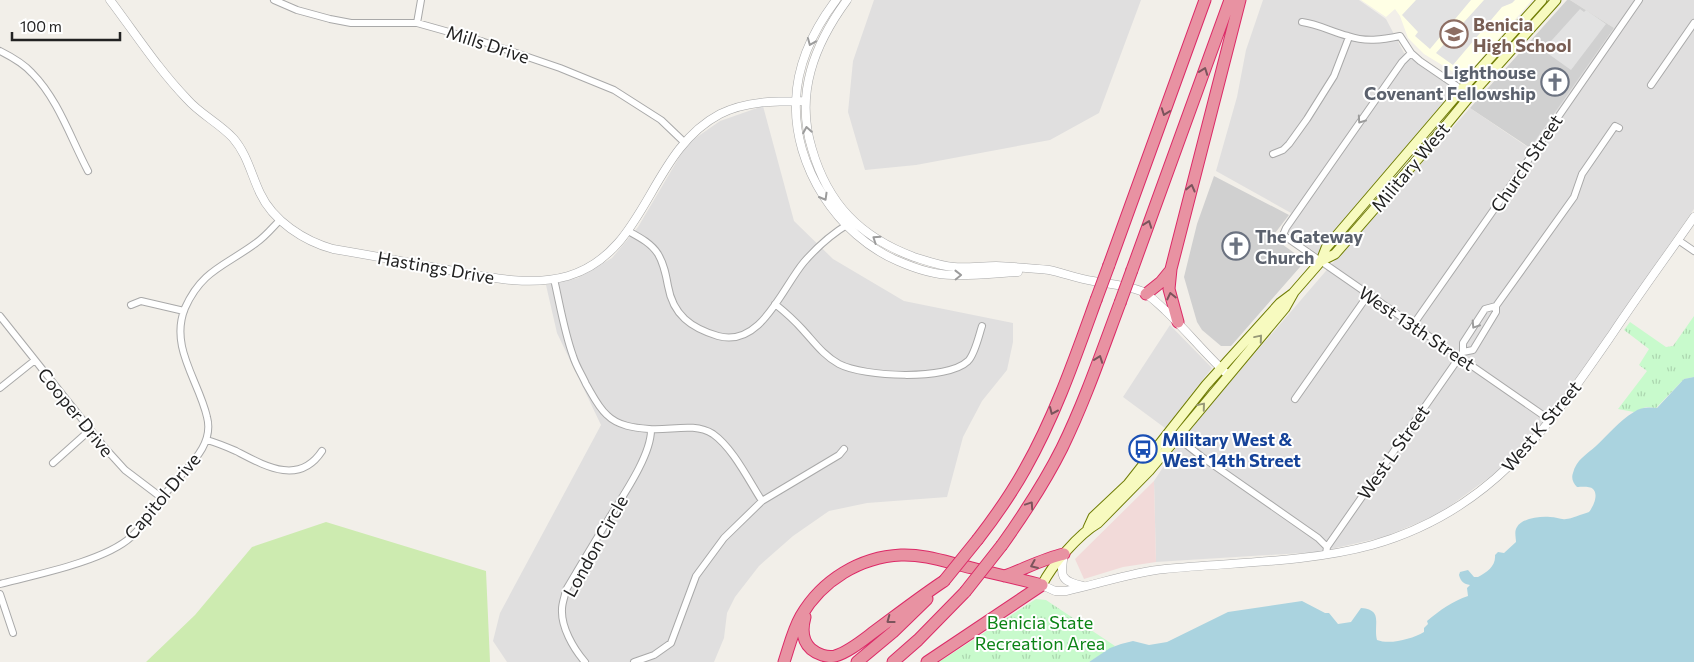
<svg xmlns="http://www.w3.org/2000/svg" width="1694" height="662" font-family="Commissioner,sans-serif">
<defs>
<pattern id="park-tufts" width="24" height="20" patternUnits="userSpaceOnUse" patternTransform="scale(1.25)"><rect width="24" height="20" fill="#c8facc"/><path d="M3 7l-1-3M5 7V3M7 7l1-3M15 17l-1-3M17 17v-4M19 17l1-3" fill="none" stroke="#acd6af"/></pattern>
</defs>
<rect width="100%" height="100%" fill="#f2efe9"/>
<path fill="#e0dfdf" d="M 874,0 L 1141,0 L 1099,113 L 1050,140 L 916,165 L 865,170 L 848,112 L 853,61 Z
M 1263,0 L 1359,0 L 1386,19 L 1404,53 L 1456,89 L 1318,254 L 1281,229 L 1291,213 L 1216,171 L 1237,97 L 1246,50 Z
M 1570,0 L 1694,0 L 1694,209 L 1550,416 L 1498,471 L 1439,514 L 1384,537 L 1318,552 L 1156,562 L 1154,481 L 1183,437 L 1331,265 L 1470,108 L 1529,148 L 1614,28 Z
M 763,106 L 794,221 L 833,259 L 904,301 L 1013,323 L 1013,342 L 1007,370 L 982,401 L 963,437 L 947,497 L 867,503 L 829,511 L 793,536 L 759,566 L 735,597 L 727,613 L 724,638 L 714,662 L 507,662 L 493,641 L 500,613 L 601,425 L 557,333 L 546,285 L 578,278 L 612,258 L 638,227 L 687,144 L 720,121 Z
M 1170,325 L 1212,368 L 1165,428 L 1123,397 Z"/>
<path fill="#f2dad9" d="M 1154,481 L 1156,562 L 1123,567 L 1084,579 L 1075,559 Z"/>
<path fill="#ffffe5" d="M 1361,0 L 1532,0 L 1466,76 L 1460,76 L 1424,54 L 1408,38 L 1400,16 L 1395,9 L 1386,17 Z"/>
<path fill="#d0d0d0" d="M 1567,0 L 1570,0 L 1614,28 L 1530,148 L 1470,108 Z
M 1214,176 L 1289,215 L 1272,237 L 1300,257 L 1302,261 L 1300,267 L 1231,346 L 1221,346 L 1202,330 L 1197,322 L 1184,277 L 1197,224 Z"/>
<path fill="#cdebb0" d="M 326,522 L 486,571 L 490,662 L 146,662 L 195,615 L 252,547 Z"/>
<path fill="url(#park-tufts)" d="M 1694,316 L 1694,377 L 1684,379 L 1656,408 L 1646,407 L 1634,412 L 1618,409 L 1647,371 L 1639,365 L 1649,349 L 1624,330 L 1630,322 L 1666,347 L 1673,346 Z
M 1036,599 L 1046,600 L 1115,646 L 1089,662 L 939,662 Z"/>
<path fill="#e2e2e2" d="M 1416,0 L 1471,0 L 1430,49 L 1415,36 L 1418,32 L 1402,15 Z
M 1484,0 L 1515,0 L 1512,3 L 1502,7 L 1453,65 L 1436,53 Z
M 1580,9 L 1584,12 L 1586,10 L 1606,24 L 1571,70 L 1543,50 Z"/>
<path fill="#aad3df" d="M 1694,377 L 1694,662 L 1089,662 L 1110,648 L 1121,644 L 1133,641 L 1149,645 L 1167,642 L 1228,612 L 1302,601 L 1325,613 L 1329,613 L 1338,624 L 1351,622 L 1361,608 C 1384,610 1373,624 1377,640 C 1390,645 1412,639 1424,632 L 1424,628 L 1428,624 L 1427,621 C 1440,610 1453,601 1468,596 L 1467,588 L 1470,585 C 1464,584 1461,582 1459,575 L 1460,572 L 1468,570 L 1474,577 L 1478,577 C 1487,572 1496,566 1495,555 L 1498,552 L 1504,553 L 1516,542 C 1516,538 1514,531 1517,527 C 1522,518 1541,516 1550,517 C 1556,517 1561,520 1566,519 C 1571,519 1582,514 1589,512 C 1593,507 1599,495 1593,489 C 1590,486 1581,487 1577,487 C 1573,483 1571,478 1573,473 C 1576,460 1587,454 1596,446 C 1608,435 1619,421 1634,412 C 1641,407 1648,407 1657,408 L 1684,379 Z"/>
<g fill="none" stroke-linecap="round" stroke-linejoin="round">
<g stroke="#a9a9a9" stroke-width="8">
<path id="minor" d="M 274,0 L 297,10 L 330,19 L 351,23 L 417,23 L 481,41 L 560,68 L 614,90 L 661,120 L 684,142
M 1302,22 C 1318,24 1332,32 1348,36 C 1365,42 1382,40 1400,36 L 1411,53 L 1420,61 L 1464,91
M 417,23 L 421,0
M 0,51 C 12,57 23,63 32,73 C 58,99 71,139 88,171
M 1411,53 L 1402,62 L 1286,228 L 1283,235 L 1550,420
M 1651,85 L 1694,23
M 1273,154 L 1283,150 L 1289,144 L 1307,119 L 1334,76 L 1349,37
M 628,231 C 639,237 651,243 658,254 C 664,264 666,275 668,286 C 673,315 691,328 718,336 C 761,348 782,288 804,262 C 817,247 833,233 850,223
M 1678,240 L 1694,251
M 554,279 C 560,305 564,331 573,356 C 576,366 582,375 586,384 C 592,394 598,407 607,415 C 618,426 635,428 649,429 C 670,431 694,422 713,434 C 733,448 749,481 762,501
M 775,304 C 785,312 795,321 803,330 C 814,342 824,356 839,364 C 864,377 947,381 968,361 C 975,354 979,335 982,326
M 131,305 L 141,301 L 184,311
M 0,316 L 105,448 L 125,470 L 162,498
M 1413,325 L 1502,198 L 1639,0
M 1463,352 L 1473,350 L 1496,312 L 1496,306 L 1574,197 L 1582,174 L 1615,126 L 1619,128
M 0,388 L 35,360
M 1295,399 L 1368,295
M 1169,431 L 1202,457 L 1318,538 L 1327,547
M 207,440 C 217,443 227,447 236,451 C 265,466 299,486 322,451
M 53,463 L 90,430
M 1326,554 L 1327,547 L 1463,352 L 1463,343 L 1485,309 L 1496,306
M 0,584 C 35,575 105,561 131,537 C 149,521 159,499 176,481 C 192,463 214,443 207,417 C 199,381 169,347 185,308 C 202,270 225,266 256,243 C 265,237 273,227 280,220
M 0,594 L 13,633
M 585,662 C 573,648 561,627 562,609 C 562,603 565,596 566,590 C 580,566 594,543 608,520 C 622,497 651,456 651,430
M 634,662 L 654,655 L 671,643 L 696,576 L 724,538 L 762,501 L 839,455 L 844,449"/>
</g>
<g stroke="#a9a9a9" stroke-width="9">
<path id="tertiary" d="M 110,0 C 135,33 158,69 187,99 C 200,114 219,123 233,138 C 247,154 251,174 260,193 C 273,221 304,241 333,249 C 368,255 402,261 437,268 C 479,275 526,288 568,276 C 648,252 648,152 720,114 C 746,101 776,101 805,101
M 836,0 C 814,29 797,64 796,101 C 793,166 838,236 898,261 C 914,268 935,275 953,275 C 974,276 996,273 1018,272
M 847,0 C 814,45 795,94 812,149 C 828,204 860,237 914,257 C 927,261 940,266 954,267 C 968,268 982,266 996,266 C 1013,267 1032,268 1049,270 C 1064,273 1078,279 1093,281 C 1109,284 1125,285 1141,291 C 1150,295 1157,303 1165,310 C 1187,331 1206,355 1228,375
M 1064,554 C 1060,576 1060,581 1083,586
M 1042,585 L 1055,591 L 1066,591 C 1099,584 1132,572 1165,569 C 1233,562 1306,563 1372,545 C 1492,511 1546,430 1613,333 C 1639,294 1667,256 1694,217"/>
</g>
<g stroke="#707d05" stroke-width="11">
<path id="secondary" d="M 1321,261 L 1335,254 L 1423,153 L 1470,96 L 1556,0
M 1088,528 L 1093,517 L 1128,484 L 1206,385 L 1280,303 L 1292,294
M 1042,585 C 1052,565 1079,534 1098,523 L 1149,471 L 1285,308 L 1294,292 L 1321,261 L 1326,248 L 1462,89 L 1542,0"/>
</g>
<g stroke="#dc2a67" stroke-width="13">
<path id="motorway" d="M 1109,265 L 1205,0
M 1132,270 L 1230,0
M 1146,294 L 1161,282 L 1170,271
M 1178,322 L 1169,289 L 1171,269 L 1240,0
M 978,539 C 995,517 1011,494 1025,469 C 1055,416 1075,358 1096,300
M 1002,545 C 1024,514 1045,482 1062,448 C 1085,401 1102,351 1120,303
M 1005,576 C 1024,569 1045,558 1064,554
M 805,617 C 802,628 801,640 811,649 C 817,654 827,658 835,656 C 849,652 863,640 875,631 C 898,614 920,597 944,581
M 784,662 C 789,647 793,630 801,616 C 822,580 860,557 901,555 C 925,554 949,563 972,568 C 995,574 1019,579 1042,585
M 857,662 L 893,632 L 927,599
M 893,662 L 918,640 L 965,592
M 927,662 L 1042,585"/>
</g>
<use href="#minor" stroke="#fff" stroke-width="6"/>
<use href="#tertiary" stroke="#fff" stroke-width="8"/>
<use href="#secondary" stroke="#f7fabf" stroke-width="9"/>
<use href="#motorway" stroke="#e892a2" stroke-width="11"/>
<g stroke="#dc2a67" stroke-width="13" stroke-linecap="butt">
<path id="motorway-bridge" d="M 1096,300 L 1109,265
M 1120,303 L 1132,270
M 944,581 L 978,539
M 965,592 L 1002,545"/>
</g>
<use href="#motorway-bridge" stroke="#e892a2" stroke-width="11"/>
</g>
<defs><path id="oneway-chevron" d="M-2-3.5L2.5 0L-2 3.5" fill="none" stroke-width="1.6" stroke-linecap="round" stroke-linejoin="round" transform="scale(1.25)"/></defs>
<g stroke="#9c9c9c">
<use href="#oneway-chevron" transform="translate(811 42) rotate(112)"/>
<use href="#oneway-chevron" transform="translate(1361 120) rotate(125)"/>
<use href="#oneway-chevron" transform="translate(807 130) rotate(-100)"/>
<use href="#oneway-chevron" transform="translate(824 197) rotate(60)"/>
<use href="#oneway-chevron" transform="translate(876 239) rotate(-146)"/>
<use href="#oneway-chevron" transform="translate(958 275) rotate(-1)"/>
<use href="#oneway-chevron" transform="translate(1475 325) rotate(123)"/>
</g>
<g stroke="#7b545c">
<use href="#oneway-chevron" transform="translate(1204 71) rotate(-70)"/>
<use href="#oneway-chevron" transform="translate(1165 112) rotate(110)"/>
<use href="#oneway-chevron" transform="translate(1191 188) rotate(-76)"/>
<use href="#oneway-chevron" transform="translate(1148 224) rotate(-70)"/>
<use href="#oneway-chevron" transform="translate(1171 296) rotate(-103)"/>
<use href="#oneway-chevron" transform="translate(1099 359) rotate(-70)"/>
<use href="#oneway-chevron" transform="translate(1053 411) rotate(114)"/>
<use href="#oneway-chevron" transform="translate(1030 505) rotate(-56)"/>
<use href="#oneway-chevron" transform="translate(1034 565) rotate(157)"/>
<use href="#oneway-chevron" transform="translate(890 620) rotate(143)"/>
</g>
<g stroke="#979978">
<use href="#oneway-chevron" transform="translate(1259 338) rotate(-50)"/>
<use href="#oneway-chevron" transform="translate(1202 406) rotate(-50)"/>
</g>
<defs>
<g id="school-ring" transform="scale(1.4375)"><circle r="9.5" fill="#fff" stroke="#8d6e63" stroke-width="1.5"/><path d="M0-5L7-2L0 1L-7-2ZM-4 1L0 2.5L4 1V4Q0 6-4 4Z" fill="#8d6e63"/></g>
<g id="church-ring" transform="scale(1.4375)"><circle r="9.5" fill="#fff" stroke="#6b7280" stroke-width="1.5"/><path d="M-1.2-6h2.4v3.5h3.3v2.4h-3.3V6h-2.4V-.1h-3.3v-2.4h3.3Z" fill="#6b7280"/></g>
<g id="bus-ring" transform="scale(1.4375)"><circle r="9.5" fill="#fff" stroke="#1a4fb4" stroke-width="1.5"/><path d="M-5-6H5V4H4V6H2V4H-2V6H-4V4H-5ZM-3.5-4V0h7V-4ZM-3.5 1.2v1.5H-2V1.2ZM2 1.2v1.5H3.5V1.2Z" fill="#1a4fb4"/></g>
</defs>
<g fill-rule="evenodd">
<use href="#school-ring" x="1454" y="34"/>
<use href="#church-ring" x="1555" y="82"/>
<use href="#church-ring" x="1236" y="246"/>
<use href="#bus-ring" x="1143" y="449"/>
</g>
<g text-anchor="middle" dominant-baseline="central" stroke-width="4" stroke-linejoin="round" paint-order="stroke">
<g font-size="18" font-weight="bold" fill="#785e54" stroke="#fff" text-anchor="start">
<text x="1473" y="24">Benicia<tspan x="1473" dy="21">High School</tspan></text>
</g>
<g font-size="18" fill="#222" stroke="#fff">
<text transform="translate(488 44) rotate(18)">Mills Drive</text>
<text transform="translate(1526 163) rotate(-56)">Church Street</text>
<text transform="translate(1410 167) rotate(-50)">Military West</text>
<text transform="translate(436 267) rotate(10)">Hastings Drive</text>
<text transform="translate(1417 328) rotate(34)">West 13th Street</text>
<text transform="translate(76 412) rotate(51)">Cooper Drive</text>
<text transform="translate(1541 426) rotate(-50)">West K Street</text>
<text transform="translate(1393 452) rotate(-55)">West L Street</text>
<text transform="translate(162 496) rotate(-50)">Capitol Drive</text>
<text transform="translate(595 546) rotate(-61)">London Circle</text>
</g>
<g font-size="18" font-weight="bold" fill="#5b616d" stroke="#fff" text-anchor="end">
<text x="1536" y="72">Lighthouse<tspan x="1536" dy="21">Covenant Fellowship</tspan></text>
<text x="1255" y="236" text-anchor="start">The Gateway<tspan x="1255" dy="21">Church</tspan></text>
</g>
<g font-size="18" font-weight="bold" fill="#164399" stroke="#fff" text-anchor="start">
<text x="1162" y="439">Military West &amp;<tspan x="1162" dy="21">West 14th Street</tspan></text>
</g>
<g font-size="18" fill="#0c8416" stroke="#fff">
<text x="1040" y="622">Benicia State<tspan x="1040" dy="21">Recreation Area</tspan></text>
</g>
</g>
<path d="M12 32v8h108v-8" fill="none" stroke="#222222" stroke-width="2.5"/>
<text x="20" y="32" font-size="15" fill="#222222" stroke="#ffffff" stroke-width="4" paint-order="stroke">100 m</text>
</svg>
